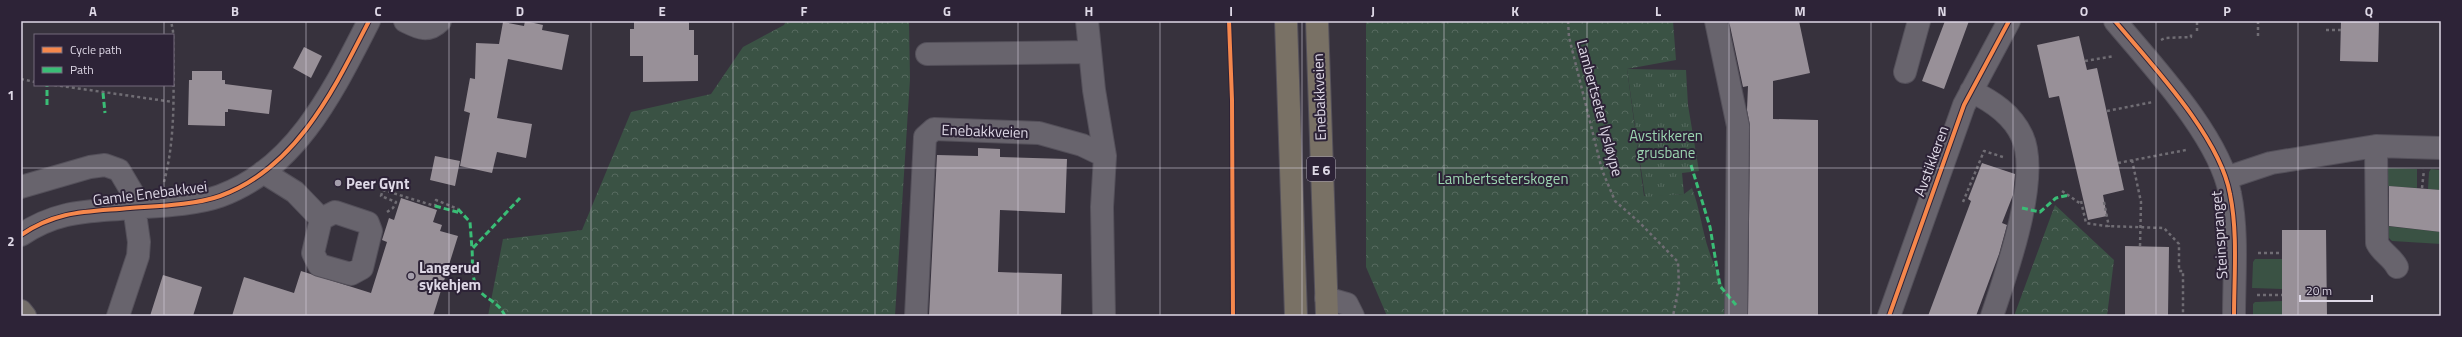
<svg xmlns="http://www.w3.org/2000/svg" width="2462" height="337" font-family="'Titillium Web',sans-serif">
<defs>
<pattern id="forest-crowns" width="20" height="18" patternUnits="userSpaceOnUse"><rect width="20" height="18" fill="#3a5244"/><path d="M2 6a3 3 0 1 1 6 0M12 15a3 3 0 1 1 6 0" fill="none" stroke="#566a5f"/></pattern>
<pattern id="park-tufts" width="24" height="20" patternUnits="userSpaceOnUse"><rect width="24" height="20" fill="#3a5244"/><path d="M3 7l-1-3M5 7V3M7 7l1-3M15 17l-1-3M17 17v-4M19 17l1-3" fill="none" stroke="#566a5f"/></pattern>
</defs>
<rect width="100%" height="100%" fill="#37323d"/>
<path fill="#3a5244" d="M 2388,168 L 2417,169 L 2417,188 L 2387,186 Z
M 2431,169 L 2441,170 L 2441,190 L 2428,189 L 2429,172 Z
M 2386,226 L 2441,232 L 2441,244 L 2392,241 L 2387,236 Z
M 2255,259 L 2282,259 L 2282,289 L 2252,288 L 2253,262 Z
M 2282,301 L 2282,316 L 2253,316 L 2253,304 L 2255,302 Z"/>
<path fill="url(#forest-crowns)" d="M 786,21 L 909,21 L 910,79 L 895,316 L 488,316 L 503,239 L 582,230 L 631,112 L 711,94 L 743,47 L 784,25 Z
M 1366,21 L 1673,21 L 1676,60 L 1627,69 L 1644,196 L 1684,194 L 1692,188 C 1700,209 1702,230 1709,251 C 1716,272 1729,293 1729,316 L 1387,316 L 1366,267 Z
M 2055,205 L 2114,260 L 2107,316 L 2014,316 Z"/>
<path fill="url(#park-tufts)" d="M 1627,69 L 1686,70 L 1688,105 L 1699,171 L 1682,173 L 1684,194 L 1645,197 Z"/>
<path fill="#989098" d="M 525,21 L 543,25 L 542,30 L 569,35 L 562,70 L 508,59 L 497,118 L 532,124 L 526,158 L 497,152 L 492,173 L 460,166 L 470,113 L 464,111 L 470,78 L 475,79 L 476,43 L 499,44 L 503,22 L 524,26 Z
M 634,21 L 689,21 L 689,30 L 694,30 L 694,55 L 698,55 L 698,81 L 643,82 L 643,56 L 630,56 L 630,29 L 634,29 Z
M 1729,21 L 1799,21 L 1810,73 L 1773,81 L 1773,119 L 1818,120 L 1818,316 L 1748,316 L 1750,126 L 1747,110 L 1748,86 L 1743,87 Z
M 1945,21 L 1969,21 L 1944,89 L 1922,81 Z
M 2341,21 L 2379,21 L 2378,62 L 2340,61 Z
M 2079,36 L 2087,70 L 2097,68 L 2124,190 L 2103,195 L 2107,216 L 2088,220 L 2059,96 L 2049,98 L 2037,45 Z
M 304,47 L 322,56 L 311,78 L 293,68 Z
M 192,71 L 222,71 L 222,80 L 225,80 L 225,84 L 272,90 L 269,114 L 228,109 L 228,112 L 225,112 L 225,126 L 188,125 L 189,80 L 192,80 Z
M 978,148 L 1000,149 L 1000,157 L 1067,159 L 1065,213 L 1000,210 L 998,272 L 1062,274 L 1061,316 L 929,316 L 937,155 L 978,156 Z
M 435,156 L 460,161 L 455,186 L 430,180 Z
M 1982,163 L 2015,174 L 2013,195 L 2002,223 L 2007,225 L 1999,254 L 1976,316 L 1928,316 L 1971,201 L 1968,199 Z
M 2389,186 L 2441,190 L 2441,232 L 2389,226 Z
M 401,198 L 437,210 L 433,222 L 442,225 L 440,231 L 458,236 L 433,316 L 232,316 L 244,277 L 294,293 L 301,271 L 371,293 L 387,242 L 382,240 L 389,218 L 394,220 Z
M 2282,230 L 2326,230 L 2327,316 L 2282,316 Z
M 2125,246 L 2169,247 L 2168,316 L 2125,316 Z
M 163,275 L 202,287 L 193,316 L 150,316 Z"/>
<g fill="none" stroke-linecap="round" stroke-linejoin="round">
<g stroke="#54505a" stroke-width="24">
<path id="minor" d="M 405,21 C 419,28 428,33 440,21
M 1087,21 L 1094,90 L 1105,156 L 1102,207 L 1104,316
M 1716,21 L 1738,126 L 1736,316
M 2115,21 C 2152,65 2220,137 2230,194 C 2238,233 2234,277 2234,316
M 927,54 L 1090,52
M 1905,72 L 1919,21
M 1971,91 C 1992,101 2012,114 2022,136 C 2041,177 2006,274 1992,316
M 2376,146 L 2377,243 C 2382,253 2392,257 2397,267
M 263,172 L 295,192 L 321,219
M 2226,178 L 2271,163 L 2376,146 L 2441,148
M 21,187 L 90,167 L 105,165 L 119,170 L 132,192 L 139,242 L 138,256 L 118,316
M 335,212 L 368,223 L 371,231 L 362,268 L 351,274 L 319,265 L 313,253 L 321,219 Z
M 21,235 C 58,210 87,212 130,208 C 157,206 195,205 220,196 C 297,168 334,89 369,21
M 1326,298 L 1347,304 L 1353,316
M 916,316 L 925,137 L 934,129 L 1039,133 L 1082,145 L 1105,156
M 1889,316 L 1964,105 L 2009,21"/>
</g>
<g stroke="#54505a" stroke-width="24">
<path id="major" d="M 21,311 L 25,316"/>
</g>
<g stroke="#54505a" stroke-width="24">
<path id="highway" d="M 1286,21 L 1296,316
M 1317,21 L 1327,316"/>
</g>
<path stroke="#706d74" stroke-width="2.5" stroke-dasharray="3 3" stroke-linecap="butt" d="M 1568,21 L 1569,37 L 1602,170 L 1615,201 L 1639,222 L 1678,262 L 1679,286 L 1673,316
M 2197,22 L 2197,34
M 2326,30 L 2341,30
M 2440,35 L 2441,35
M 2258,36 L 2258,22
M 2161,40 L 2165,38 L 2191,37 L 2191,34
M 2085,61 L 2114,56
M 21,79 L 35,82
M 54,85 L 173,102
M 2107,111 L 2153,102
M 2132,160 L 2141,202 L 2140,247
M 2118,163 L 2186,150
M 164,182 C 177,133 173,81 173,31 L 171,21
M 2422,188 L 2424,170
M 2062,191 L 2081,204
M 2081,201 L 2086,223 L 2105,226 L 2164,228 L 2179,244 L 2179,271 L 2183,271 L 2183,316
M 1963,202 L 1984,151 L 2003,157
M 2104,202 L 2109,227
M 387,212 L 393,208 L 396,202 L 381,196 L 383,190 L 435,206 L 436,200 L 458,209
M 2258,253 L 2282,253
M 2257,295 L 2282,295"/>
<use href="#minor" stroke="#68646d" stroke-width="22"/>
<use href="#major" stroke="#736d69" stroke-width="22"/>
<use href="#highway" stroke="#797165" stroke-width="22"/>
<path stroke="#3abd76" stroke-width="3" stroke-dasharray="6 3" stroke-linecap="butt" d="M 103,93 L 105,113
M 47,105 L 47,85
M 1691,165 L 1710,227 L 1720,286 L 1736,305
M 435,206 L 461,213
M 2022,208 L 2040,212 L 2056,198 L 2069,195
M 458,209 L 470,222 L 472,249
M 505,316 C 498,300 484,300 477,287 C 471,277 473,261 472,249 L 520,198"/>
<g stroke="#2d2337" stroke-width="6">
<path id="cycleway" d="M 1229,21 L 1232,100 L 1233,316
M 2115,21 C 2152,65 2220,137 2230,194 C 2238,233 2234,277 2234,316
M 21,235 C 58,210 87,212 130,208 C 157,206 195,205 220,196 C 297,168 334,89 369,21
M 1889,316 L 1964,105 L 2009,21"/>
</g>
<use href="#cycleway" stroke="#f5874c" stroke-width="4"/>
</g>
<path fill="none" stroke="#ded8e6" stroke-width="1" stroke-opacity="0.55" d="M 164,21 L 164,35M 306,21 L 306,316M 449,21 L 449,316M 591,21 L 591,316M 733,21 L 733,316M 875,21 L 875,316M 1018,21 L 1018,316M 1160,21 L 1160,316M 1302,21 L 1302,316M 1444,21 L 1444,316M 1587,21 L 1587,316M 1729,21 L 1729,316M 1871,21 L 1871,316M 2013,21 L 2013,316M 2156,21 L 2156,316M 2298,21 L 2298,316M 164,85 L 164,316M 21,168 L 2441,168"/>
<g fill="#a49eab" stroke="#2d2337" stroke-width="1.5">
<circle cx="338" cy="183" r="4"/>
<circle cx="411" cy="276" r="4"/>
</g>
<g text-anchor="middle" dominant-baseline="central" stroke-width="4" stroke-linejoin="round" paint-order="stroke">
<rect fill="#2d2337" stroke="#a9a2b2" stroke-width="1" x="1307" y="157" width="28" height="24" rx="3"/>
<g font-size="14" font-weight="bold" fill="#ded8e6">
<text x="1321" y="169">E 6</text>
</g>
<g font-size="15" fill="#ded8e6" stroke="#2d2337">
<text transform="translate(1319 97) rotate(-92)">Enebakkveien</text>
<text transform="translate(1600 108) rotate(75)">Lambertseter lysløype</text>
<text transform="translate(985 131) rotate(2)">Enebakkveien</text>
<text transform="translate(1931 161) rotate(-70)">Avstikkeren</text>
<text transform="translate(150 193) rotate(-7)">Gamle Enebakkvei</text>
<text transform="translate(2219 235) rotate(-94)">Steinspranget</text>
</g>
<g font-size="15" fill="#9bd4b0" stroke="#2d2337">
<text x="1666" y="135">Avstikkeren<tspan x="1666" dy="17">grusbane</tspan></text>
<text x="1503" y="178">Lambertseterskogen</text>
</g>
<g font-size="15" font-weight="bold" fill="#ded8e6" stroke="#2d2337" text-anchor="start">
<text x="346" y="183">Peer Gynt</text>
<text x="419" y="267">Langerud<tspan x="419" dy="17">sykehjem</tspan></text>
</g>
</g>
<rect width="2462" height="337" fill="none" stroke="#2d2337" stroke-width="44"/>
<rect x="34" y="34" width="140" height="52" fill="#2d2337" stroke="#746b7d"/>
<rect x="42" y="47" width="20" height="6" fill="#f5874c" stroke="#746b7d"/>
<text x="70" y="54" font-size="12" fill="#ded8e6">Cycle path</text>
<rect x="42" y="67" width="20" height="6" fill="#3abd76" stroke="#746b7d"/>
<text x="70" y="74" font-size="12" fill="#ded8e6">Path</text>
<path d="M2300 295v6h72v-6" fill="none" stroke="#ded8e6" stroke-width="2"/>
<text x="2306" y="295" font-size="12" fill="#ded8e6" stroke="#2d2337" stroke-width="3" paint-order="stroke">20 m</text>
<rect x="22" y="22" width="2418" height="293" fill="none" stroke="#ded8e6" stroke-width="1.5"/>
<g font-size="13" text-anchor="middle" font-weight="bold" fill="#ded8e6">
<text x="93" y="16">A</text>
<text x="235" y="16">B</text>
<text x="378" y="16">C</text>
<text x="520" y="16">D</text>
<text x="662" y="16">E</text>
<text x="804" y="16">F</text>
<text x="947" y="16">G</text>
<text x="1089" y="16">H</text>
<text x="1231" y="16">I</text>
<text x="1373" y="16">J</text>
<text x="1515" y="16">K</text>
<text x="1658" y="16">L</text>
<text x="1800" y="16">M</text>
<text x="1942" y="16">N</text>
<text x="2084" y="16">O</text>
<text x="2227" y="16">P</text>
<text x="2369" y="16">Q</text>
<text x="11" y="100">1</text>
<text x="11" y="246">2</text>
</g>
</svg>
